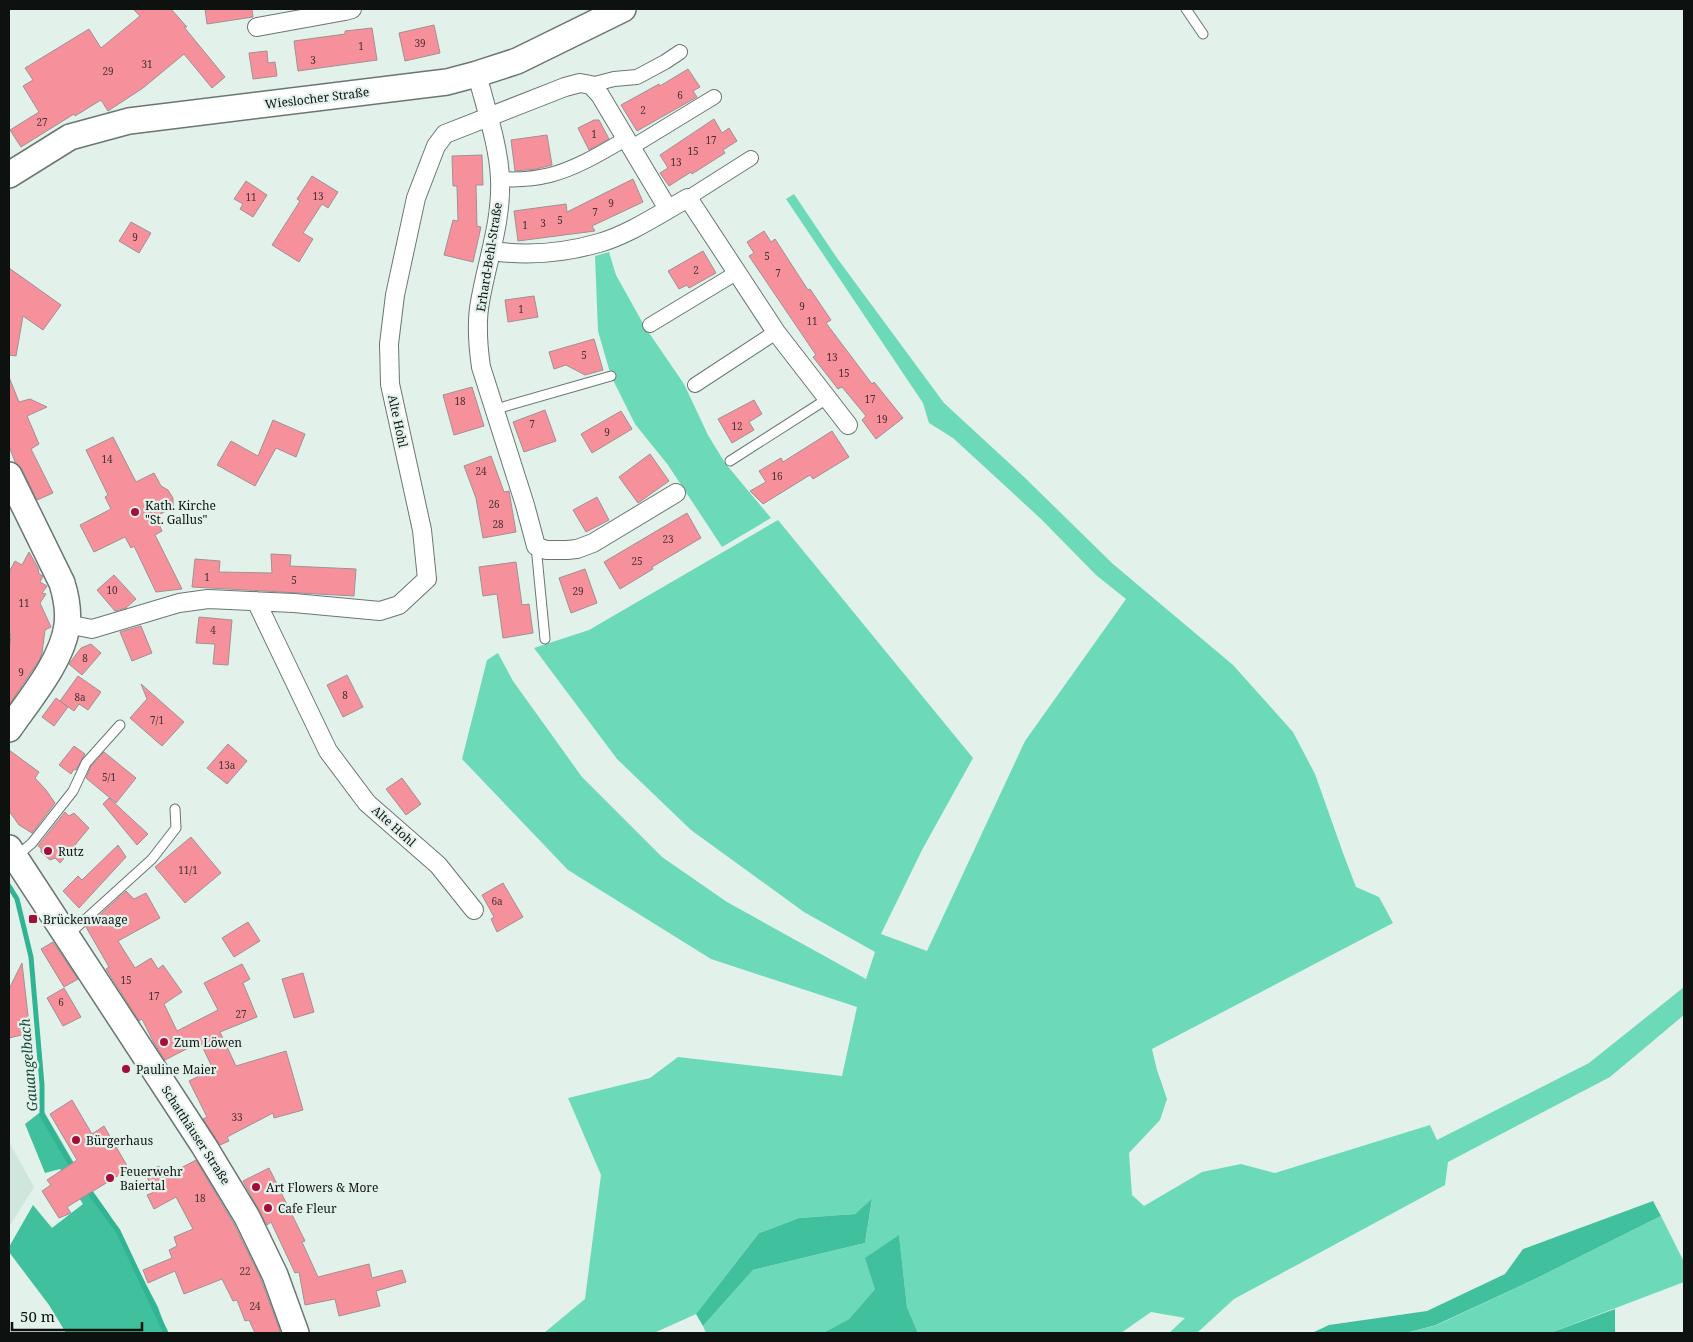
<svg xmlns="http://www.w3.org/2000/svg" width="1693" height="1342" font-family="'Noto Serif',serif">
<rect width="100%" height="100%" fill="#e3f1eb"/>
<path fill="#cfe6dd" d="M 9,1142 L 34,1187 L 9,1227 Z"/>
<path fill="#6cdab8" d="M 794,194 L 837,258 L 944,403 L 1022,475 L 1113,564 L 1233,665 L 1293,732 L 1315,774 L 1343,853 L 1356,887 L 1379,897 L 1393,923 L 1152,1049 L 1157,1070 L 1167,1099 L 1160,1120 L 1129,1153 L 1132,1195 L 1144,1206 L 1202,1172 L 1241,1164 L 1275,1173 L 1430,1125 L 1437,1140 L 1589,1063 L 1684,987 L 1684,1015 L 1610,1077 L 1448,1162 L 1445,1185 L 1234,1299 L 1197,1333 L 1169,1333 L 1185,1318 L 1151,1312 L 1121,1333 L 918,1333 L 907,1307 L 899,1236 L 875,1289 L 849,1319 L 823,1333 L 706,1333 L 703,1326 L 753,1270 L 865,1243 L 872,1200 L 855,1214 L 799,1218 L 759,1233 L 696,1314 L 654,1333 L 544,1333 L 585,1299 L 601,1175 L 568,1098 L 650,1078 L 678,1057 L 842,1076 L 857,1007 L 711,959 L 568,870 L 462,759 L 487,660 L 498,653 L 513,681 L 582,777 L 662,857 L 727,902 L 866,979 L 875,952 L 804,912 L 691,830 L 617,759 L 534,648 L 589,630 L 778,520 L 973,758 L 922,850 L 881,934 L 927,951 L 1025,741 L 1126,599 L 1096,575 L 1041,519 L 953,438 L 929,423 L 923,403 L 786,199 Z
M 609,252 L 616,275 L 645,327 L 684,384 L 708,435 L 725,463 L 771,518 L 722,547 L 668,465 L 635,424 L 611,376 L 598,331 L 595,256 Z
M 1661,1216 L 1684,1262 L 1684,1282 L 1550,1333 L 1406,1333 L 1437,1325 L 1535,1279 Z"/>
<path fill="#40c09c" d="M 43,1110 L 78,1170 L 109,1214 L 158,1307 L 167,1333 L 66,1333 L 49,1305 L 9,1252 L 9,1247 L 33,1205 L 52,1228 L 83,1204 L 60,1169 L 45,1173 L 25,1124 Z
M 872,1199 L 865,1243 L 753,1270 L 703,1326 L 696,1314 L 759,1233 L 799,1218 L 855,1214 Z
M 1653,1201 L 1661,1216 L 1535,1279 L 1436,1325 L 1406,1333 L 1312,1333 L 1329,1325 L 1427,1311 L 1505,1274 L 1523,1249 Z
M 899,1235 L 907,1307 L 918,1333 L 823,1333 L 849,1319 L 875,1289 L 865,1258 Z
M 1615,1309 L 1615,1333 L 1550,1333 Z"/>
<g fill="none" stroke-linecap="round" stroke-linejoin="round">
<path stroke="#31b492" stroke-width="5" d="M 9,886 L 17,899 L 31,957 L 42,1085 L 42,1115 L 74,1170
M 86,1187 L 118,1231 L 166,1333"/>
</g>
<path fill="#f6919b" stroke="#9f9192" d="M 133,9 L 171,9 L 187,27 L 184,27 L 225,77 L 212,88 L 184,54 L 143,88 L 108,111 L 101,100 L 75,116 L 74,114 L 21,147 L 10,130 L 39,112 L 23,86 L 33,80 L 25,68 L 89,29 L 101,48 L 140,16 Z
M 205,9 L 252,9 L 253,17 L 207,24 Z
M 434,25 L 440,53 L 405,61 L 399,33 Z
M 372,28 L 377,60 L 298,71 L 294,41 L 345,34 L 345,31 Z
M 267,51 L 268,63 L 275,62 L 277,76 L 253,79 L 249,53 Z
M 688,69 L 700,87 L 693,91 L 697,97 L 637,131 L 621,105 L 659,84 L 660,86 Z
M 714,119 L 722,133 L 729,128 L 737,141 L 723,150 L 725,153 L 692,174 L 691,172 L 669,186 L 660,173 L 668,168 L 660,155 Z
M 594,120 L 599,120 L 609,139 L 589,150 L 578,128 Z
M 547,135 L 552,165 L 536,169 L 515,171 L 511,140 Z
M 482,155 L 483,185 L 476,185 L 477,226 L 481,227 L 473,262 L 444,255 L 453,220 L 458,221 L 457,186 L 453,186 L 452,156 Z
M 312,176 L 338,192 L 328,208 L 322,204 L 303,233 L 313,239 L 299,262 L 272,245 L 300,201 L 297,199 Z
M 633,179 L 643,202 L 592,226 L 595,231 L 518,241 L 514,211 L 566,204 L 567,212 Z
M 246,181 L 267,195 L 253,217 L 240,209 L 243,204 L 234,199 Z
M 131,222 L 151,233 L 139,253 L 119,241 Z
M 764,231 L 771,242 L 775,239 L 808,290 L 810,289 L 831,320 L 826,323 L 872,384 L 874,382 L 903,418 L 876,439 L 862,420 L 866,416 L 842,387 L 838,389 L 813,357 L 816,355 L 749,256 L 754,253 L 747,242 Z
M 703,251 L 716,273 L 689,288 L 687,285 L 679,289 L 668,271 Z
M 9,268 L 61,305 L 43,330 L 23,316 L 16,356 L 9,355 Z
M 534,296 L 538,317 L 508,322 L 505,300 Z
M 594,339 L 603,370 L 585,375 L 566,365 L 554,369 L 549,352 Z
M 9,377 L 19,402 L 30,399 L 47,407 L 27,416 L 39,444 L 31,449 L 53,493 L 37,500 L 22,469 L 15,462 L 9,446 Z
M 472,387 L 484,426 L 454,435 L 443,395 Z
M 754,400 L 762,414 L 749,422 L 754,430 L 732,443 L 718,419 Z
M 545,410 L 556,441 L 524,452 L 513,422 Z
M 621,411 L 632,429 L 592,453 L 581,434 Z
M 273,420 L 305,434 L 296,457 L 276,448 L 255,486 L 217,465 L 231,441 L 258,456 Z
M 832,431 L 849,457 L 813,479 L 810,475 L 763,504 L 750,491 L 766,482 L 759,471 L 781,458 L 783,462 Z
M 113,437 L 136,482 L 154,473 L 161,486 L 168,490 L 173,498 L 173,508 L 158,515 L 160,518 L 157,520 L 162,531 L 155,535 L 182,589 L 156,592 L 134,546 L 131,548 L 125,537 L 94,552 L 80,525 L 111,509 L 105,497 L 108,495 L 86,450 Z
M 650,454 L 669,481 L 638,503 L 619,477 Z
M 491,456 L 504,492 L 509,491 L 516,532 L 483,538 L 476,498 L 464,466 Z
M 597,497 L 609,520 L 586,532 L 573,510 Z
M 687,513 L 701,538 L 652,567 L 653,569 L 620,589 L 604,562 Z
M 29,552 L 38,568 L 39,574 L 43,576 L 40,582 L 47,586 L 42,593 L 46,594 L 40,603 L 51,627 L 45,630 L 42,653 L 40,659 L 9,705 L 9,649 L 11,636 L 9,631 L 9,572 L 15,561 L 22,565 Z
M 271,554 L 291,555 L 290,566 L 356,569 L 354,596 L 192,587 L 195,559 L 220,561 L 219,572 L 272,573 Z
M 516,562 L 522,605 L 529,604 L 533,633 L 503,638 L 497,594 L 483,596 L 479,567 Z
M 585,569 L 597,603 L 571,613 L 559,578 Z
M 114,575 L 136,599 L 126,608 L 115,611 L 97,590 Z
M 199,617 L 232,620 L 228,665 L 213,664 L 215,644 L 196,643 Z
M 141,626 L 152,653 L 132,661 L 120,632 Z
M 91,644 L 101,653 L 82,675 L 69,664 L 81,648 Z
M 347,675 L 363,707 L 343,717 L 327,685 Z
M 78,676 L 101,692 L 88,710 L 79,704 L 74,711 L 60,701 Z
M 141,684 L 184,722 L 162,746 L 130,718 L 147,699 Z
M 56,698 L 68,707 L 54,726 L 42,717 Z
M 228,744 L 247,761 L 227,784 L 207,768 Z
M 74,746 L 85,754 L 76,770 L 74,769 L 71,774 L 59,765 Z
M 9,750 L 39,772 L 35,778 L 46,790 L 55,803 L 32,833 L 19,825 L 9,811 Z
M 104,752 L 136,778 L 116,803 L 86,778 L 91,766 Z
M 402,778 L 421,804 L 406,815 L 386,789 Z
M 109,798 L 148,834 L 137,845 L 103,804 Z
M 65,812 L 69,816 L 74,813 L 89,828 L 60,863 L 55,858 L 50,860 L 41,852 L 41,848 L 38,846 Z
M 191,837 L 221,873 L 185,903 L 155,867 Z
M 118,845 L 126,857 L 79,908 L 63,891 L 78,876 L 82,880 Z
M 503,883 L 523,917 L 497,932 L 491,919 L 494,917 L 482,895 Z
M 126,891 L 134,899 L 146,893 L 160,918 L 118,941 L 135,968 L 151,958 L 158,969 L 163,965 L 182,992 L 164,1004 L 177,1031 L 218,1010 L 204,983 L 242,964 L 250,979 L 243,983 L 257,1017 L 220,1032 L 236,1066 L 286,1051 L 303,1110 L 274,1118 L 273,1113 L 227,1137 L 229,1141 L 220,1145 L 203,1119 L 207,1117 L 189,1081 L 213,1069 L 200,1042 L 165,1060 L 154,1043 L 142,1019 L 139,1021 L 106,969 L 109,967 L 86,927 L 93,923 L 92,922 Z
M 248,922 L 260,941 L 234,957 L 222,938 Z
M 53,942 L 78,979 L 64,987 L 41,949 Z
M 22,963 L 30,1033 L 9,1038 L 9,989 Z
M 303,973 L 314,1012 L 294,1018 L 282,979 Z
M 64,988 L 81,1017 L 63,1026 L 47,998 Z
M 72,1100 L 92,1134 L 104,1126 L 129,1169 L 67,1207 L 71,1213 L 59,1218 L 42,1191 L 51,1185 L 47,1180 L 77,1160 L 50,1114 Z
M 196,1160 L 234,1224 L 260,1277 L 280,1331 L 279,1333 L 255,1333 L 249,1320 L 245,1321 L 237,1300 L 233,1301 L 222,1279 L 184,1294 L 175,1271 L 148,1283 L 143,1270 L 172,1258 L 169,1250 L 177,1246 L 174,1237 L 193,1229 L 176,1197 L 154,1209 L 147,1195 L 154,1192 L 145,1173 L 159,1166 L 164,1177 Z
M 269,1168 L 305,1241 L 302,1242 L 318,1277 L 369,1264 L 372,1278 L 402,1270 L 406,1282 L 376,1291 L 380,1306 L 339,1316 L 335,1299 L 305,1305 L 299,1272 L 295,1273 L 271,1222 L 267,1225 L 243,1181 Z"/>
<g fill="none" stroke-linecap="round" stroke-linejoin="round">
<g stroke="#6a7672" stroke-width="11">
<path id="service" d="M 1186,9 L 1203,34
M 496,409 L 611,376
M 730,461 L 827,399
M 536,546 L 545,639
M 17,856 L 32,843 L 73,791 L 86,763 L 120,725
M 67,936 L 152,859 L 176,828 L 175,809"/>
</g>
<g stroke="#6a7672" stroke-width="16">
<path id="pedestrian" d="M 591,85 L 614,79 L 637,77 L 665,62 L 680,52
M 632,147 L 714,97
M 500,179 C 516,180 534,179 550,175 C 577,168 603,152 627,138
M 688,198 L 751,158
M 650,325 L 736,273
M 695,385 L 776,332"/>
</g>
<g stroke="#6a7672" stroke-width="20">
<path id="minor" d="M 257,27 L 345,11 L 352,9
M 477,74 C 485,106 499,146 500,179 C 502,221 487,261 480,302 C 476,323 478,346 481,367 L 525,505 L 536,546 L 546,550 L 567,550 L 577,549 L 593,543 L 676,493
M 492,251 C 527,256 564,253 599,243 C 630,234 659,214 688,198 L 776,332 L 848,425
M 256,601 L 328,751 L 367,803 L 438,865 L 474,910
M 67,624 L 92,629 L 179,603 L 208,599 L 294,603 L 380,611 L 399,605 L 427,579 L 422,530 L 390,384 L 389,344 L 395,295 L 416,198 L 436,146 L 445,134 L 565,87 L 580,83 L 591,85 L 600,95 L 668,209"/>
</g>
<g stroke="#6a7672" stroke-width="28">
<path id="secondary" d="M 9,175 L 70,137 L 129,121 L 447,82 L 477,74 L 517,61 L 623,9
M 9,475 L 62,583 C 66,596 69,610 67,625 C 63,660 29,700 9,729
M 9,848 L 204,1146 L 247,1217 L 275,1275 L 296,1333"/>
</g>
<use href="#service" stroke="#fff" stroke-width="9"/>
<use href="#pedestrian" stroke="#fff" stroke-width="14"/>
<use href="#minor" stroke="#fff" stroke-width="18"/>
<use href="#secondary" stroke="#fff" stroke-width="25"/>
</g>
<g fill="#a60c39" stroke="#e3f1eb" stroke-width="2">
<circle cx="135" cy="512" r="5"/>
<circle cx="48" cy="851" r="5"/>
<rect x="28" y="914" width="10" height="10" rx="2.5"/>
<circle cx="164" cy="1042" r="5"/>
<circle cx="126" cy="1069" r="5"/>
<circle cx="76" cy="1140" r="5"/>
<circle cx="110" cy="1178" r="5"/>
<circle cx="256" cy="1187" r="5"/>
<circle cx="268" cy="1208" r="5"/>
</g>
<g text-anchor="middle" dominant-baseline="central" stroke-width="4.5" stroke-linejoin="round" paint-order="stroke">
<g font-size="10" fill="#473233">
<text x="420" y="43">39</text>
<text x="361" y="46">1</text>
<text x="313" y="60">3</text>
<text x="147" y="64">31</text>
<text x="108" y="71">29</text>
<text x="680" y="95">6</text>
<text x="643" y="110">2</text>
<text x="42" y="122">27</text>
<text x="594" y="134">1</text>
<text x="711" y="140">17</text>
<text x="693" y="151">15</text>
<text x="676" y="162">13</text>
<text x="318" y="196">13</text>
<text x="251" y="197">11</text>
<text x="611" y="203">9</text>
<text x="595" y="212">7</text>
<text x="560" y="220">5</text>
<text x="543" y="223">3</text>
<text x="525" y="225">1</text>
<text x="135" y="237">9</text>
<text x="767" y="256">5</text>
<text x="696" y="270">2</text>
<text x="778" y="273">7</text>
<text x="802" y="306">9</text>
<text x="521" y="309">1</text>
<text x="812" y="321">11</text>
<text x="584" y="355">5</text>
<text x="832" y="357">13</text>
<text x="844" y="373">15</text>
<text x="870" y="399">17</text>
<text x="460" y="401">18</text>
<text x="882" y="419">19</text>
<text x="532" y="424">7</text>
<text x="737" y="426">12</text>
<text x="607" y="432">9</text>
<text x="107" y="459">14</text>
<text x="481" y="471">24</text>
<text x="777" y="476">16</text>
<text x="494" y="504">26</text>
<text x="498" y="524">28</text>
<text x="668" y="539">23</text>
<text x="637" y="561">25</text>
<text x="207" y="577">1</text>
<text x="294" y="580">5</text>
<text x="112" y="590">10</text>
<text x="578" y="591">29</text>
<text x="24" y="603">11</text>
<text x="213" y="630">4</text>
<text x="85" y="658">8</text>
<text x="21" y="672">9</text>
<text x="345" y="695">8</text>
<text x="80" y="697">8a</text>
<text x="157" y="720">7/1</text>
<text x="227" y="765">13a</text>
<text x="109" y="777">5/1</text>
<text x="188" y="870">11/1</text>
<text x="497" y="901">6a</text>
<text x="126" y="980">15</text>
<text x="154" y="996">17</text>
<text x="61" y="1002">6</text>
<text x="241" y="1014">27</text>
<text x="237" y="1117">33</text>
<text x="200" y="1198">18</text>
<text x="245" y="1271">22</text>
<text x="255" y="1306">24</text>
</g>
<g font-size="12" fill="#0d1210" stroke="#e3f1eb">
<text transform="translate(317 98) rotate(-7)">Wieslocher Straße</text>
<text transform="translate(489 257) rotate(-81)">Erhard-Behl-Straße</text>
<text transform="translate(398 421) rotate(78)">Alte Hohl</text>
<text transform="translate(394 826) rotate(42)">Alte Hohl</text>
<text transform="translate(196 1135) rotate(57)">Schatthäuser Straße</text>
</g>
<g font-size="12" fill="#0d1210" stroke="#e3f1eb" text-anchor="start">
<text x="145" y="505">Kath. Kirche<tspan x="145" dy="14">"St. Gallus"</tspan></text>
<text x="58" y="851">Rutz</text>
<text x="43" y="919">Brückenwaage</text>
<text x="174" y="1042">Zum Löwen</text>
<text x="136" y="1069">Pauline Maier</text>
<text x="86" y="1140">Bürgerhaus</text>
<text x="120" y="1171">Feuerwehr<tspan x="120" dy="14">Baiertal</tspan></text>
<text x="266" y="1187">Art Flowers &amp; More</text>
<text x="278" y="1208">Cafe Fleur</text>
</g>
<g font-size="14" font-style="italic" fill="#14493a" stroke="#e3f1eb">
<text transform="translate(28 1065) rotate(-95)">Gauangelbach</text>
</g>
</g>
<rect width="1693" height="1342" fill="none" stroke="#0d1210" stroke-width="20"/>
<path d="M12 1322v8h130v-8" fill="none" stroke="#0d1210" stroke-width="2.5"/>
<text x="20" y="1322" font-size="15" fill="#0d1210" stroke="#e3f1eb" stroke-width="4" paint-order="stroke">50 m</text>
</svg>
